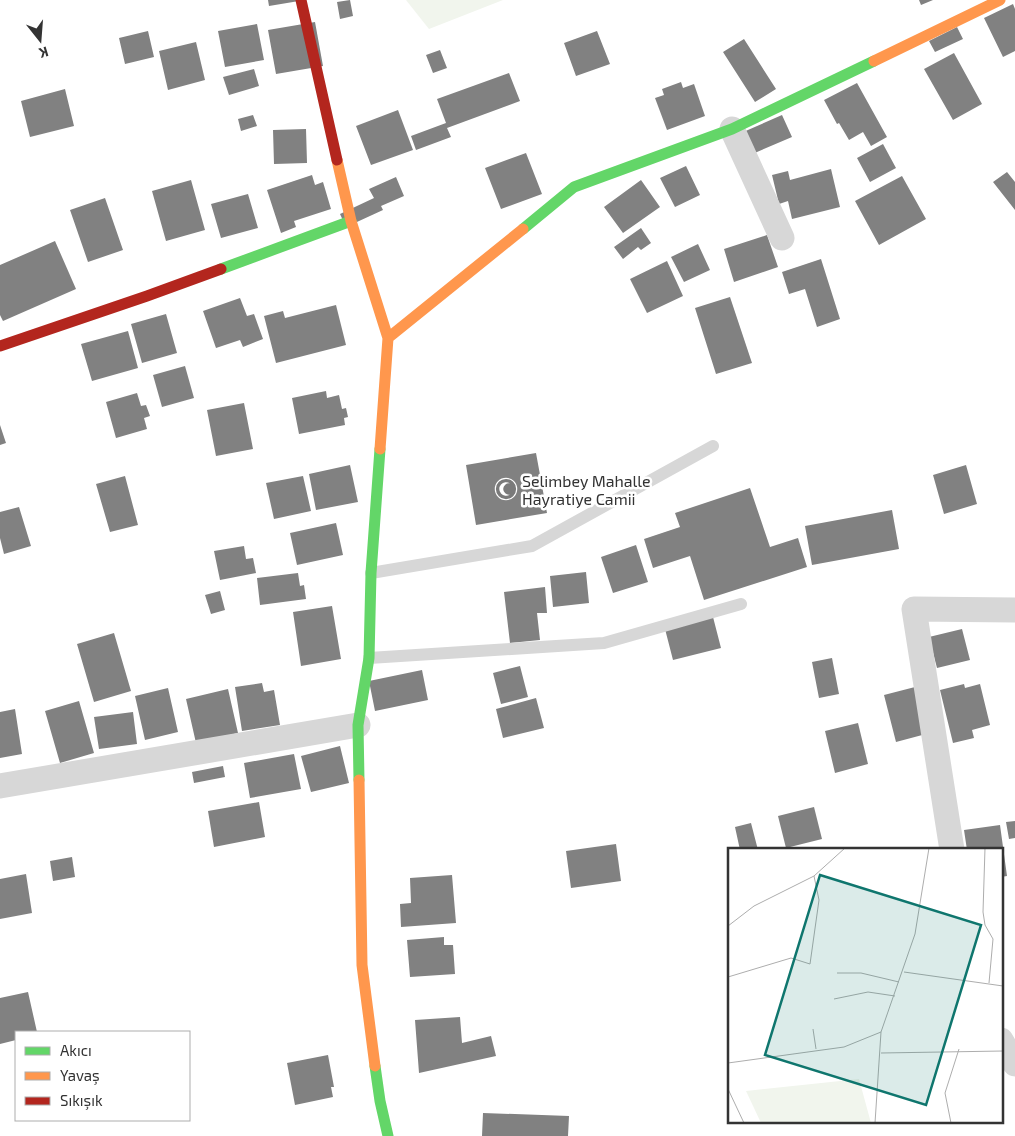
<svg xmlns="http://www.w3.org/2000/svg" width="1015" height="1136" font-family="'Exo 2',sans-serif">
<rect width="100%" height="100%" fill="#fff"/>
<path fill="#f1f5ed" d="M 406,0 L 503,0 L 429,29 Z"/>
<path fill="#818181" d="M 268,0 L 298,0 L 299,1 L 269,6 Z
M 350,0 L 353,16 L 340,19 L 337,2 Z
M 919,0 L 933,0 L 921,5 Z
M 1013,4 L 1015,9 L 1015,51 L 1003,57 L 984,18 Z
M 315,22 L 323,66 L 276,74 L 268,30 Z
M 257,24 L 264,60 L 225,67 L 218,31 Z
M 957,27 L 963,39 L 935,52 L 929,41 Z
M 148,31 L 154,57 L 125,64 L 119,38 Z
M 597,31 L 610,64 L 576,76 L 564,43 Z
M 744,39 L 776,89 L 755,102 L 723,52 Z
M 196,42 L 205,80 L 168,90 L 159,51 Z
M 440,50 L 447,68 L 433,73 L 426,55 Z
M 954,53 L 982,104 L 953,120 L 924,69 Z
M 254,69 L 259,86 L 229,95 L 223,77 Z
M 509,73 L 520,101 L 447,128 L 451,137 L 416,150 L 411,136 L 446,123 L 437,99 Z
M 681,82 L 683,88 L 694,84 L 705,116 L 667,130 L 655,98 L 664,95 L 662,89 Z
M 857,83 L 887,137 L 871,146 L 863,132 L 849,140 L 839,123 L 837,124 L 824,100 Z
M 65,89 L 74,126 L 30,137 L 21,101 Z
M 398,110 L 413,150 L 371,165 L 356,126 Z
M 253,115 L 257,126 L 241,131 L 238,119 Z
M 782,115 L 792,137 L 750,155 L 741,133 Z
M 306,129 L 307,163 L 274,164 L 273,130 Z
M 883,144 L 896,168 L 870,182 L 857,158 Z
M 526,153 L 542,194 L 501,209 L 485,168 Z
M 686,166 L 700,195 L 675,207 L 660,178 Z
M 831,169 L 840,207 L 792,219 L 788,201 L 779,204 L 772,175 L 788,171 L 790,180 Z
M 1007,172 L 1015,182 L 1015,210 L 993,182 Z
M 312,175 L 315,185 L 323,182 L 331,209 L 294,221 L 296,227 L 281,233 L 267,190 Z
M 902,176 L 926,219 L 879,245 L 855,201 Z
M 396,177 L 404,196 L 381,206 L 383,210 L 346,227 L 340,214 L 374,198 L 369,189 Z
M 191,180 L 205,230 L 166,241 L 152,191 Z
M 641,180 L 660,207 L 623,233 L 604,207 Z
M 248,194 L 258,228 L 221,238 L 211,204 Z
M 105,198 L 123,250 L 88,262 L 70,210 Z
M 641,228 L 651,243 L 641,250 L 638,247 L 623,259 L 614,247 Z
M 767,235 L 778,267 L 734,282 L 724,249 Z
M 55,241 L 76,289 L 3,321 L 0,315 L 0,265 Z
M 698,244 L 710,270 L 684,282 L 671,257 Z
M 821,259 L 840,319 L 817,327 L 805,289 L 789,294 L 782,272 Z
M 667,261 L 683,296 L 647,313 L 630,279 Z
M 730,297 L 752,363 L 716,374 L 695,308 Z
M 240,298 L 247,316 L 254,314 L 263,339 L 243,347 L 240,340 L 216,348 L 203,311 Z
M 336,305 L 346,345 L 276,363 L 264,316 L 283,311 L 285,318 Z
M 166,314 L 177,353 L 142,363 L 131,324 Z
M 128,331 L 138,368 L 92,381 L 81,344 Z
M 185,366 L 194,398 L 162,407 L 153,375 Z
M 326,391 L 327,398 L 339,395 L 342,409 L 346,408 L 348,417 L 344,418 L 345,425 L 299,434 L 292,398 Z
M 137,393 L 141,406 L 146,405 L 150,416 L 144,418 L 147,429 L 116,438 L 106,402 Z
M 244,403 L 253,449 L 216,456 L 207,410 Z
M 0,425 L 6,443 L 0,445 Z
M 536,453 L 547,513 L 476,525 L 466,465 Z
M 350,465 L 358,502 L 316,510 L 309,474 Z
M 966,465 L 977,504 L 944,514 L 933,475 Z
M 125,476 L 138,525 L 110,532 L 96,484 Z
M 303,476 L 311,511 L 274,519 L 266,483 Z
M 750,488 L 770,547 L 798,538 L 807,567 L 704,600 L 690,556 L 653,568 L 644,539 L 680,527 L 675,513 Z
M 19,507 L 31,546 L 4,554 L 0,538 L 0,512 Z
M 892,510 L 899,549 L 812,565 L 805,526 Z
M 336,523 L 343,555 L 297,565 L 290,533 Z
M 636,545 L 648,582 L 613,593 L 601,557 Z
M 244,546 L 246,559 L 253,558 L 256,573 L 220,580 L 214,551 Z
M 586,572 L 589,603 L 553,607 L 550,576 Z
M 298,573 L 300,586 L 304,585 L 306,599 L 260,605 L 257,578 Z
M 545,587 L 547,613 L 537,613 L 540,640 L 510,643 L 504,592 Z
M 220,591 L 225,610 L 211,614 L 205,595 Z
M 332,606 L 341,659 L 301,666 L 293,612 Z
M 713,617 L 721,648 L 673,660 L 665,629 Z
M 962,629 L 970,660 L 937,668 L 929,637 Z
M 114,633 L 131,691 L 94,702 L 77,644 Z
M 832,658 L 839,694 L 819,698 L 812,662 Z
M 520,666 L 528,697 L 501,704 L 493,673 Z
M 422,670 L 428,700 L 375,711 L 369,681 Z
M 262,683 L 264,692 L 274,690 L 280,725 L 242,731 L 235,687 Z
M 964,684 L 965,688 L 980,684 L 990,725 L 972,730 L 974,738 L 953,743 L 940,690 Z
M 915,687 L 926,734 L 896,742 L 884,695 Z
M 168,688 L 178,732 L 145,740 L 135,696 Z
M 228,689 L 238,733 L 196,743 L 186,699 Z
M 536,698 L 544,728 L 503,738 L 496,709 Z
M 79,701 L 94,753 L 60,763 L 45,711 Z
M 15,709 L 22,754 L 0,758 L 0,712 Z
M 133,712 L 137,744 L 99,749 L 94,717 Z
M 858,723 L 868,764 L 835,773 L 825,731 Z
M 340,746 L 349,783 L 311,792 L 301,756 Z
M 294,754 L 301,789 L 250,798 L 244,763 Z
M 223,766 L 225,777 L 194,783 L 192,772 Z
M 259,802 L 265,837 L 214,847 L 208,811 Z
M 814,807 L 822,839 L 786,848 L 778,816 Z
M 1015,821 L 1015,838 L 1009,839 L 1006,822 Z
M 751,823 L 758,850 L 740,850 L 735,827 Z
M 1000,825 L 1007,876 L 1001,877 L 1001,850 L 967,850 L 964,830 Z
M 616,844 L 621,881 L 571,888 L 566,851 Z
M 72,857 L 75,877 L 53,881 L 50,861 Z
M 26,874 L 32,913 L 0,919 L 0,879 Z
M 452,875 L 456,923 L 401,927 L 400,904 L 411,903 L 410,878 Z
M 444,937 L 444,945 L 453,945 L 455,974 L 410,977 L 407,940 Z
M 28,992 L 37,1032 L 16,1032 L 16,1040 L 0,1044 L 0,998 Z
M 460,1017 L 462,1043 L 491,1036 L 496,1056 L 419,1073 L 415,1020 Z
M 328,1055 L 334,1087 L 331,1087 L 333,1097 L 295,1105 L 287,1063 Z
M 483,1113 L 569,1116 L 568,1136 L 482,1136 Z"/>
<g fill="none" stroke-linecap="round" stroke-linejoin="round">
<path stroke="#d7d7d7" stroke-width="12" d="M 371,573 L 532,546 L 713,446
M 369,658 L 604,643 L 741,604"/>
<path stroke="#d7d7d7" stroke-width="25" d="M 732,129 L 782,238
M 0,786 L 358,725
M 952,850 L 914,609 L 1015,610
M 1001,1040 L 1015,1064"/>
<path stroke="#63d668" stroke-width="11" d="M 523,229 L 574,187 L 732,129 L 874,61
M 221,269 L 351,221
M 359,780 L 358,725 L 369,658 L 371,573 L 380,449
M 375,1066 L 380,1101 L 388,1136"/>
<path stroke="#ff974d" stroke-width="11" d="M 874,61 L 1000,0
M 337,160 L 351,221 L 388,338 L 380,449
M 388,338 L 523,229
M 359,780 L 362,965 L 375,1066"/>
<path stroke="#b3261e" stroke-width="11" d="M 301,0 L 337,160
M 0,346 L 147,296 L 221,269"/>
</g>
<defs>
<g id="mosque-disc" transform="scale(1.125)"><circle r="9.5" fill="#7a7a7a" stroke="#fff"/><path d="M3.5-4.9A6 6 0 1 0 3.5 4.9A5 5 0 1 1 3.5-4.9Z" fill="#fff"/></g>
</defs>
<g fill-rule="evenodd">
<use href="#mosque-disc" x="506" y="489"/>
</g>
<g text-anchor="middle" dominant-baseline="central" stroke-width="5" stroke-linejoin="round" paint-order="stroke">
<g font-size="16" fill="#333" stroke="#fff" text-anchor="start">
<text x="522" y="480">Selimbey Mahalle<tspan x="522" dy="18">Hayratiye Camii</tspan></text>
</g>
</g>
<g transform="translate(728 848)">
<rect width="275" height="275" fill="#fff"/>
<path d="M 131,231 L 143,275 L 33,275 L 18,243 Z" fill="#f1f5ed"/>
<path fill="none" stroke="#adadad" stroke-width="1" d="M 257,0 L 255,64 L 257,77 L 265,91 L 261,135M 0,78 L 26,58 L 86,28 L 117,0M 176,124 L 275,138M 109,125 L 133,125 L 171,134M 0,129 L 63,110 L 82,116 L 91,52 L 86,28M 106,151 L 140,144 L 167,148M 85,181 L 88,201M 153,205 L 275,203M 0,215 L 116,199 L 153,184M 0,241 L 16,275M 147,275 L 153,184 L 187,86 L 201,0M 223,275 L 217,245 L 231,201"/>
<path fill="#0f766e" fill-opacity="0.15" stroke="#0f766e" stroke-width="2.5" d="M 92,27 L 253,77 L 198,257 L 37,207 Z"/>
<rect width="275" height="275" fill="none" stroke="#333" stroke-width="2.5"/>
</g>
<rect x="15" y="1031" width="175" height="90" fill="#ffffff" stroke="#adadad"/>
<rect x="25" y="1047" width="25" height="8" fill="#63d668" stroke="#adadad"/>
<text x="60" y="1056" font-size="15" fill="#333333">Akıcı</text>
<rect x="25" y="1072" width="25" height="8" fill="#ff974d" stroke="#adadad"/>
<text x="60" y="1081" font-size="15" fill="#333333">Yavaş</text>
<rect x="25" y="1097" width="25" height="8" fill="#b3261e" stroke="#adadad"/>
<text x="60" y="1106" font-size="15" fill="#333333">Sıkışık</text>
<g transform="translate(40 40) rotate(163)" stroke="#ffffff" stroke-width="4" paint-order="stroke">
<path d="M0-4L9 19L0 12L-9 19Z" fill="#333333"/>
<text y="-8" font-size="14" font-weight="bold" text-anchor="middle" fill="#333333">K</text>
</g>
</svg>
